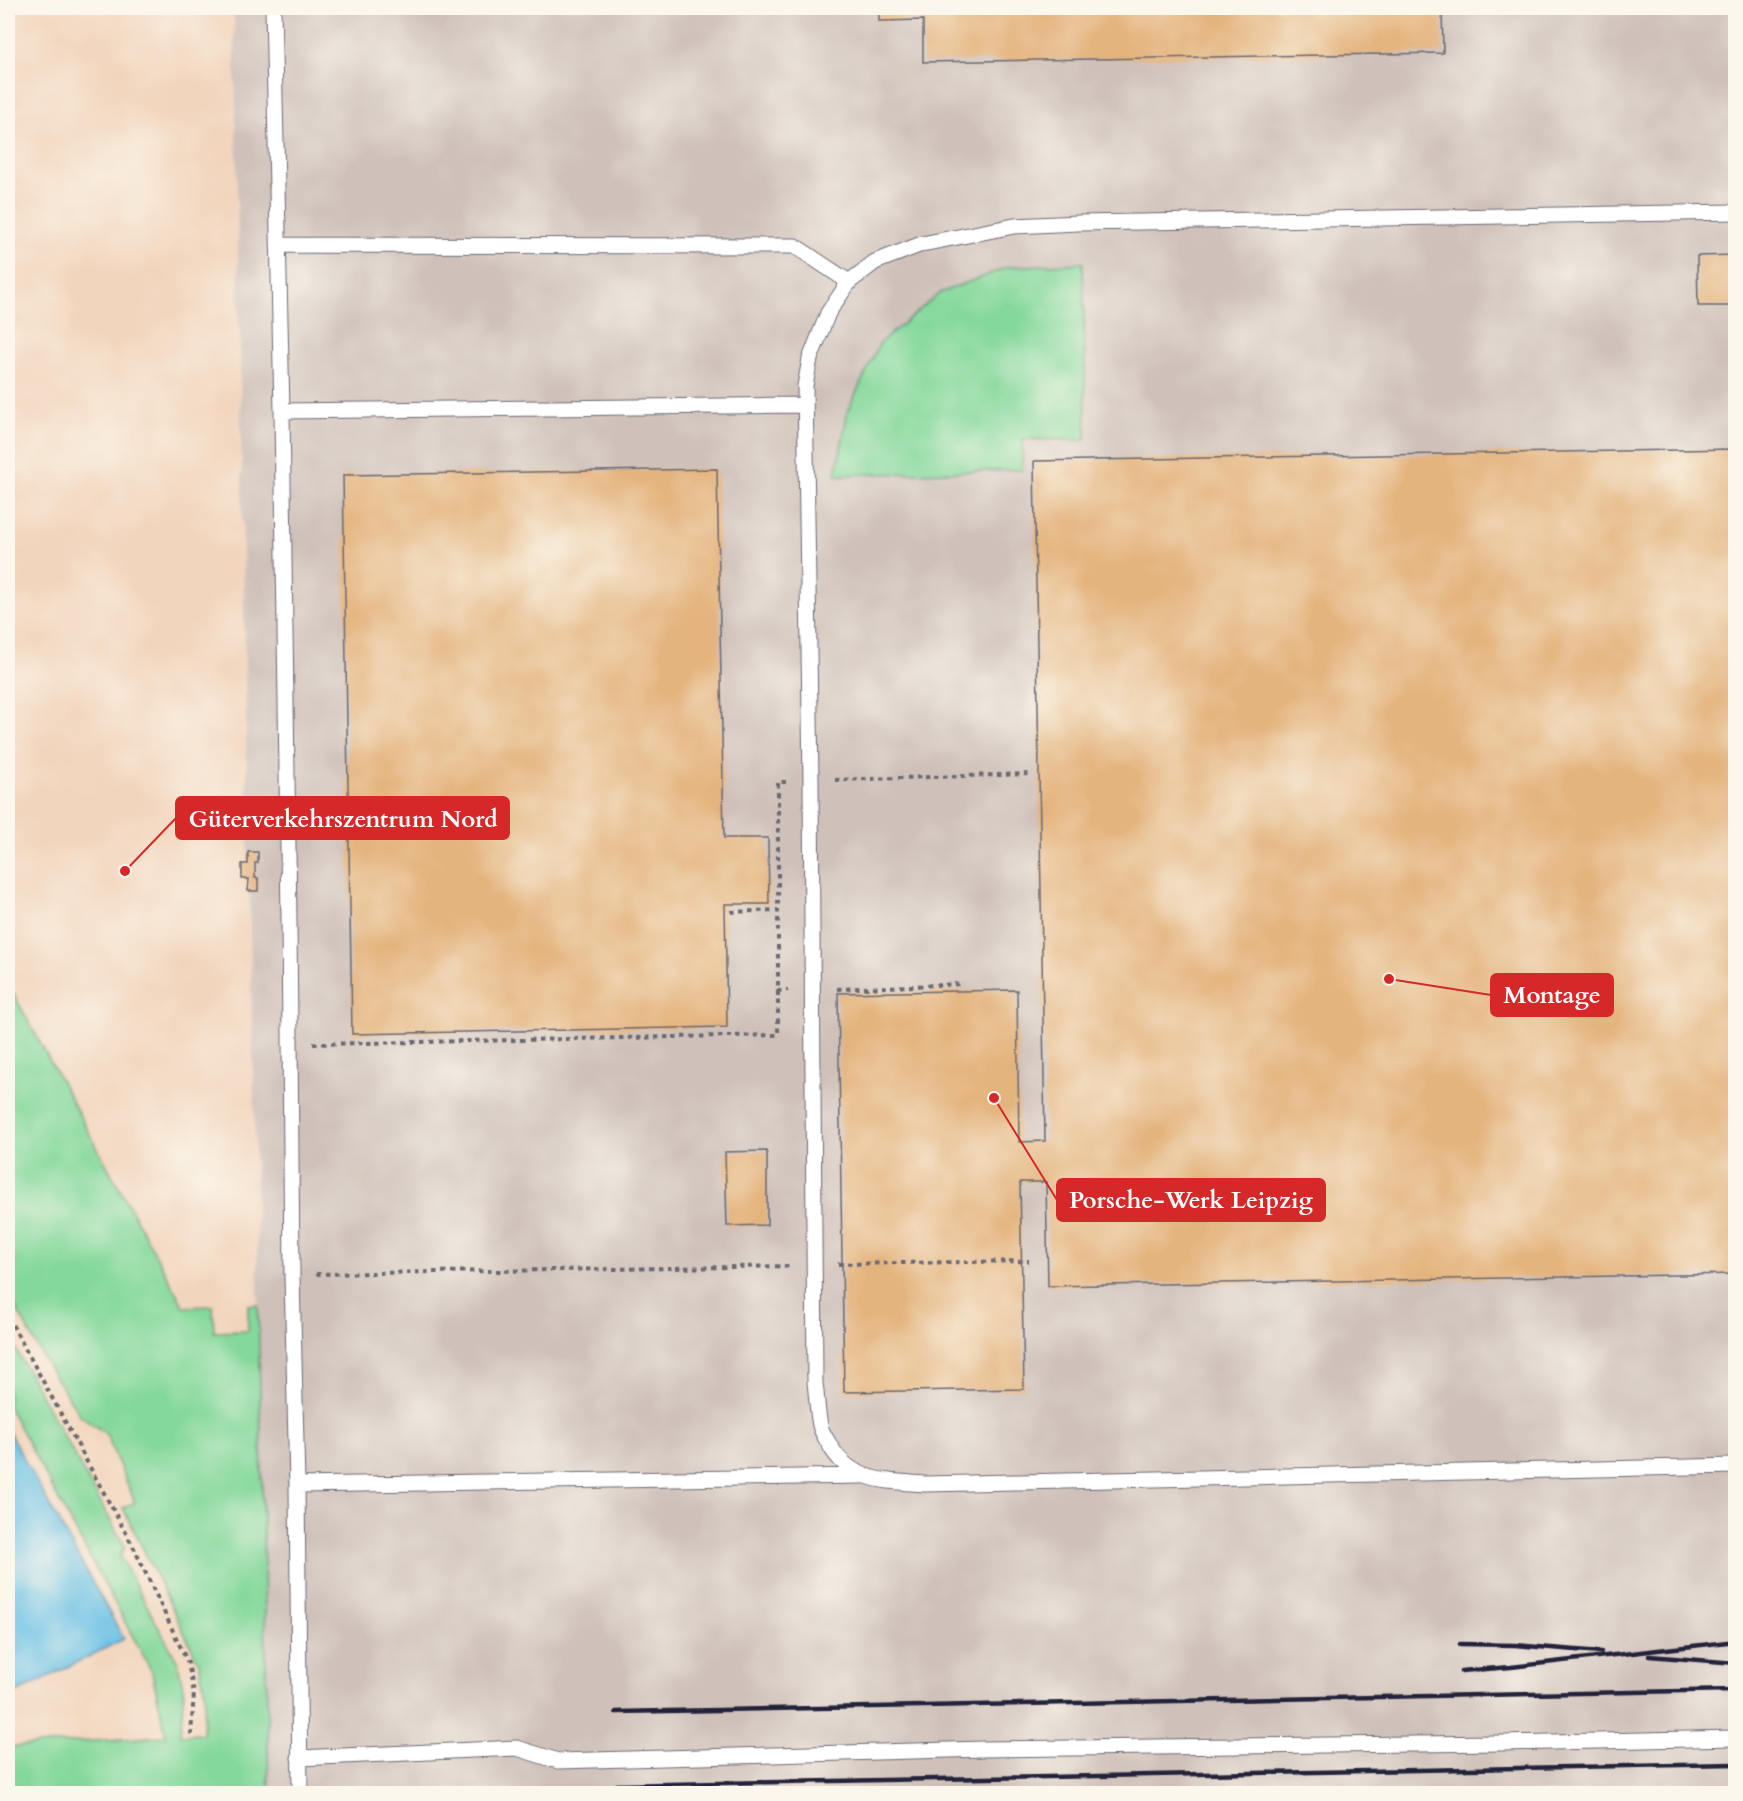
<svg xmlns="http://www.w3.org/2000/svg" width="1743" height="1801" font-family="Cardo,serif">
<rect width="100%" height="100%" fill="#fbf7ec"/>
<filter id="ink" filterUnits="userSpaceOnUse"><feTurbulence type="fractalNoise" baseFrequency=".0167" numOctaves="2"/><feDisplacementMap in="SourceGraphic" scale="12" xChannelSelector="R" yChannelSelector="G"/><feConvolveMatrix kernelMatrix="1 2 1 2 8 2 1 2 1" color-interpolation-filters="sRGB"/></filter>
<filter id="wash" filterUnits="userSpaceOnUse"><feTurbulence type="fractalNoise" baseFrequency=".008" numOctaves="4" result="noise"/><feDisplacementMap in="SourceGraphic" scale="24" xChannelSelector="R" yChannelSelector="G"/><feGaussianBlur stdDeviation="1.35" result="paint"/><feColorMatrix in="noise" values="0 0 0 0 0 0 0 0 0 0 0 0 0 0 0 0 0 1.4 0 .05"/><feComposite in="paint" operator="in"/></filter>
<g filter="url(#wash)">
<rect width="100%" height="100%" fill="#f1ead1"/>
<path fill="#f2d5bd" d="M 8,8 L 234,8 L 248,852 L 248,864 L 242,864 L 242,878 L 249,879 L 268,1730 L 8,1747 Z"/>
<path fill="#cfc1ba" d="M 234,8 L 1735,8 L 1735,1793 L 269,1793 L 249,879 L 242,879 L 242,864 L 248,863 L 248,852 Z"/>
<path fill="#84d89b" stroke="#537d6b" stroke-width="1.5" d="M 1083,263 L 1086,440 L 1023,439 L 1022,470 L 836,475 L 848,410 L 880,343 L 940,293 L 1008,267 Z
M 8,984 L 184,1307 L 213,1306 L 214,1332 L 248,1331 L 248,1305 L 258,1305 L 269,1793 L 8,1793 L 8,1747 L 166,1736 L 152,1672 L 8,1406 L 8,1335 L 125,1547 L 120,1556 L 178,1663 L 184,1693 L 180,1735 L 203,1734 L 205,1693 L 199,1663 L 123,1508 L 135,1502 L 106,1434 L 80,1415 L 46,1363 L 8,1293 Z"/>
<path fill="#68c0e5" stroke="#457190" stroke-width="1.5" d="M 8,1430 L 124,1639 L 8,1697 Z"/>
<g id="blocks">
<path fill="#e4b47e" d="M 879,8 L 1442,8 L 1443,53 L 923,62 L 923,20 L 879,21 Z
M 1736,255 L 1736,306 L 1698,306 L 1697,256 Z
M 1736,449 L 1736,1274 L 1048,1286 L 1046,1182 L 1020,1182 L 1024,1389 L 844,1392 L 838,993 L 1017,990 L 1019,1142 L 1045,1141 L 1034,461 Z
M 717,469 L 724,838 L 768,838 L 769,904 L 725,904 L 727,1027 L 352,1034 L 343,475 Z
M 248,852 L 258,852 L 258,863 L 255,863 L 255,878 L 258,878 L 258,891 L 248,891 L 249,879 L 242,879 L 242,864 L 248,864 Z
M 767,1151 L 767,1225 L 727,1226 L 725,1152 Z"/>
</g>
</g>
<g filter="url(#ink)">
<use href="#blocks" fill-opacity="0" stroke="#6a6870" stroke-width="1.5"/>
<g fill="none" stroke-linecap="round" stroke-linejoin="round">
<g stroke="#6a6870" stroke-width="17">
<path id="service" d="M 273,8 L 282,411 L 289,920 L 292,1275 L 297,1485 L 300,1794
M 1736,212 L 1078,223 L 1014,226 L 922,244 L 875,262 L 849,282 L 828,313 L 810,359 L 805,386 L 811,781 L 815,1383 C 817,1397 817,1412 820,1425 C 821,1431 825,1437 828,1442 C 849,1483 886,1481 926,1484 L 1736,1466
M 279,245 L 795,246 L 849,282
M 282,411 L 805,405
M 297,1485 L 861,1476
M 299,1758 L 517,1748 L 558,1761 L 984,1749 L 1502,1743 L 1736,1738"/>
</g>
<path stroke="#6a6870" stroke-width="4" stroke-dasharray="4.5 4.5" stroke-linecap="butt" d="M 835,780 L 1030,774
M 786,782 L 778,782 L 778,991 L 788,990
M 731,912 L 778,910
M 837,989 L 963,984
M 313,1044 L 778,1035 L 778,991
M 838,1264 L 1029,1261
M 316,1274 L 789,1266
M 8,1317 L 134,1548 L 188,1663 L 194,1693 L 191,1735"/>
<use href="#service" stroke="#fff" stroke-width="15"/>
<path stroke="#22223b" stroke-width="4.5" d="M 1460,1644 L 1515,1645 L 1601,1652
M 1649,1656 L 1736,1663
M 1461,1671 L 1511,1667 L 1736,1641
M 616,1712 L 1736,1690
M 617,1785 L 1736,1764"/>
</g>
</g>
<path fill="none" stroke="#d62828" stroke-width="2" d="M125 871L176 818M1389 979L1491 995M994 1098L1057 1200"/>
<g fill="#d62828" stroke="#fbf7ec" stroke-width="2">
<circle cx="125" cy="871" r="6"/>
<circle cx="1389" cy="979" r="6"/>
<circle cx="994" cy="1098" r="6"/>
</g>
<g fill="#d62828" stroke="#d62828" stroke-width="2">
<rect x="176" y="797" width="333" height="42" rx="6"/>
<rect x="1491" y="974" width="122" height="42" rx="6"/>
<rect x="1057" y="1179" width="268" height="42" rx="6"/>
</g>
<g font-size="24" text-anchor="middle" font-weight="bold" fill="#fff">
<text x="343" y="827">Güterverkehrszentrum Nord</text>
<text x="1552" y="1003">Montage</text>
<text x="1191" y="1208">Porsche-Werk Leipzig</text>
</g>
<rect width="1743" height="1801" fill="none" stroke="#fbf7ec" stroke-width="30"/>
</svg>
